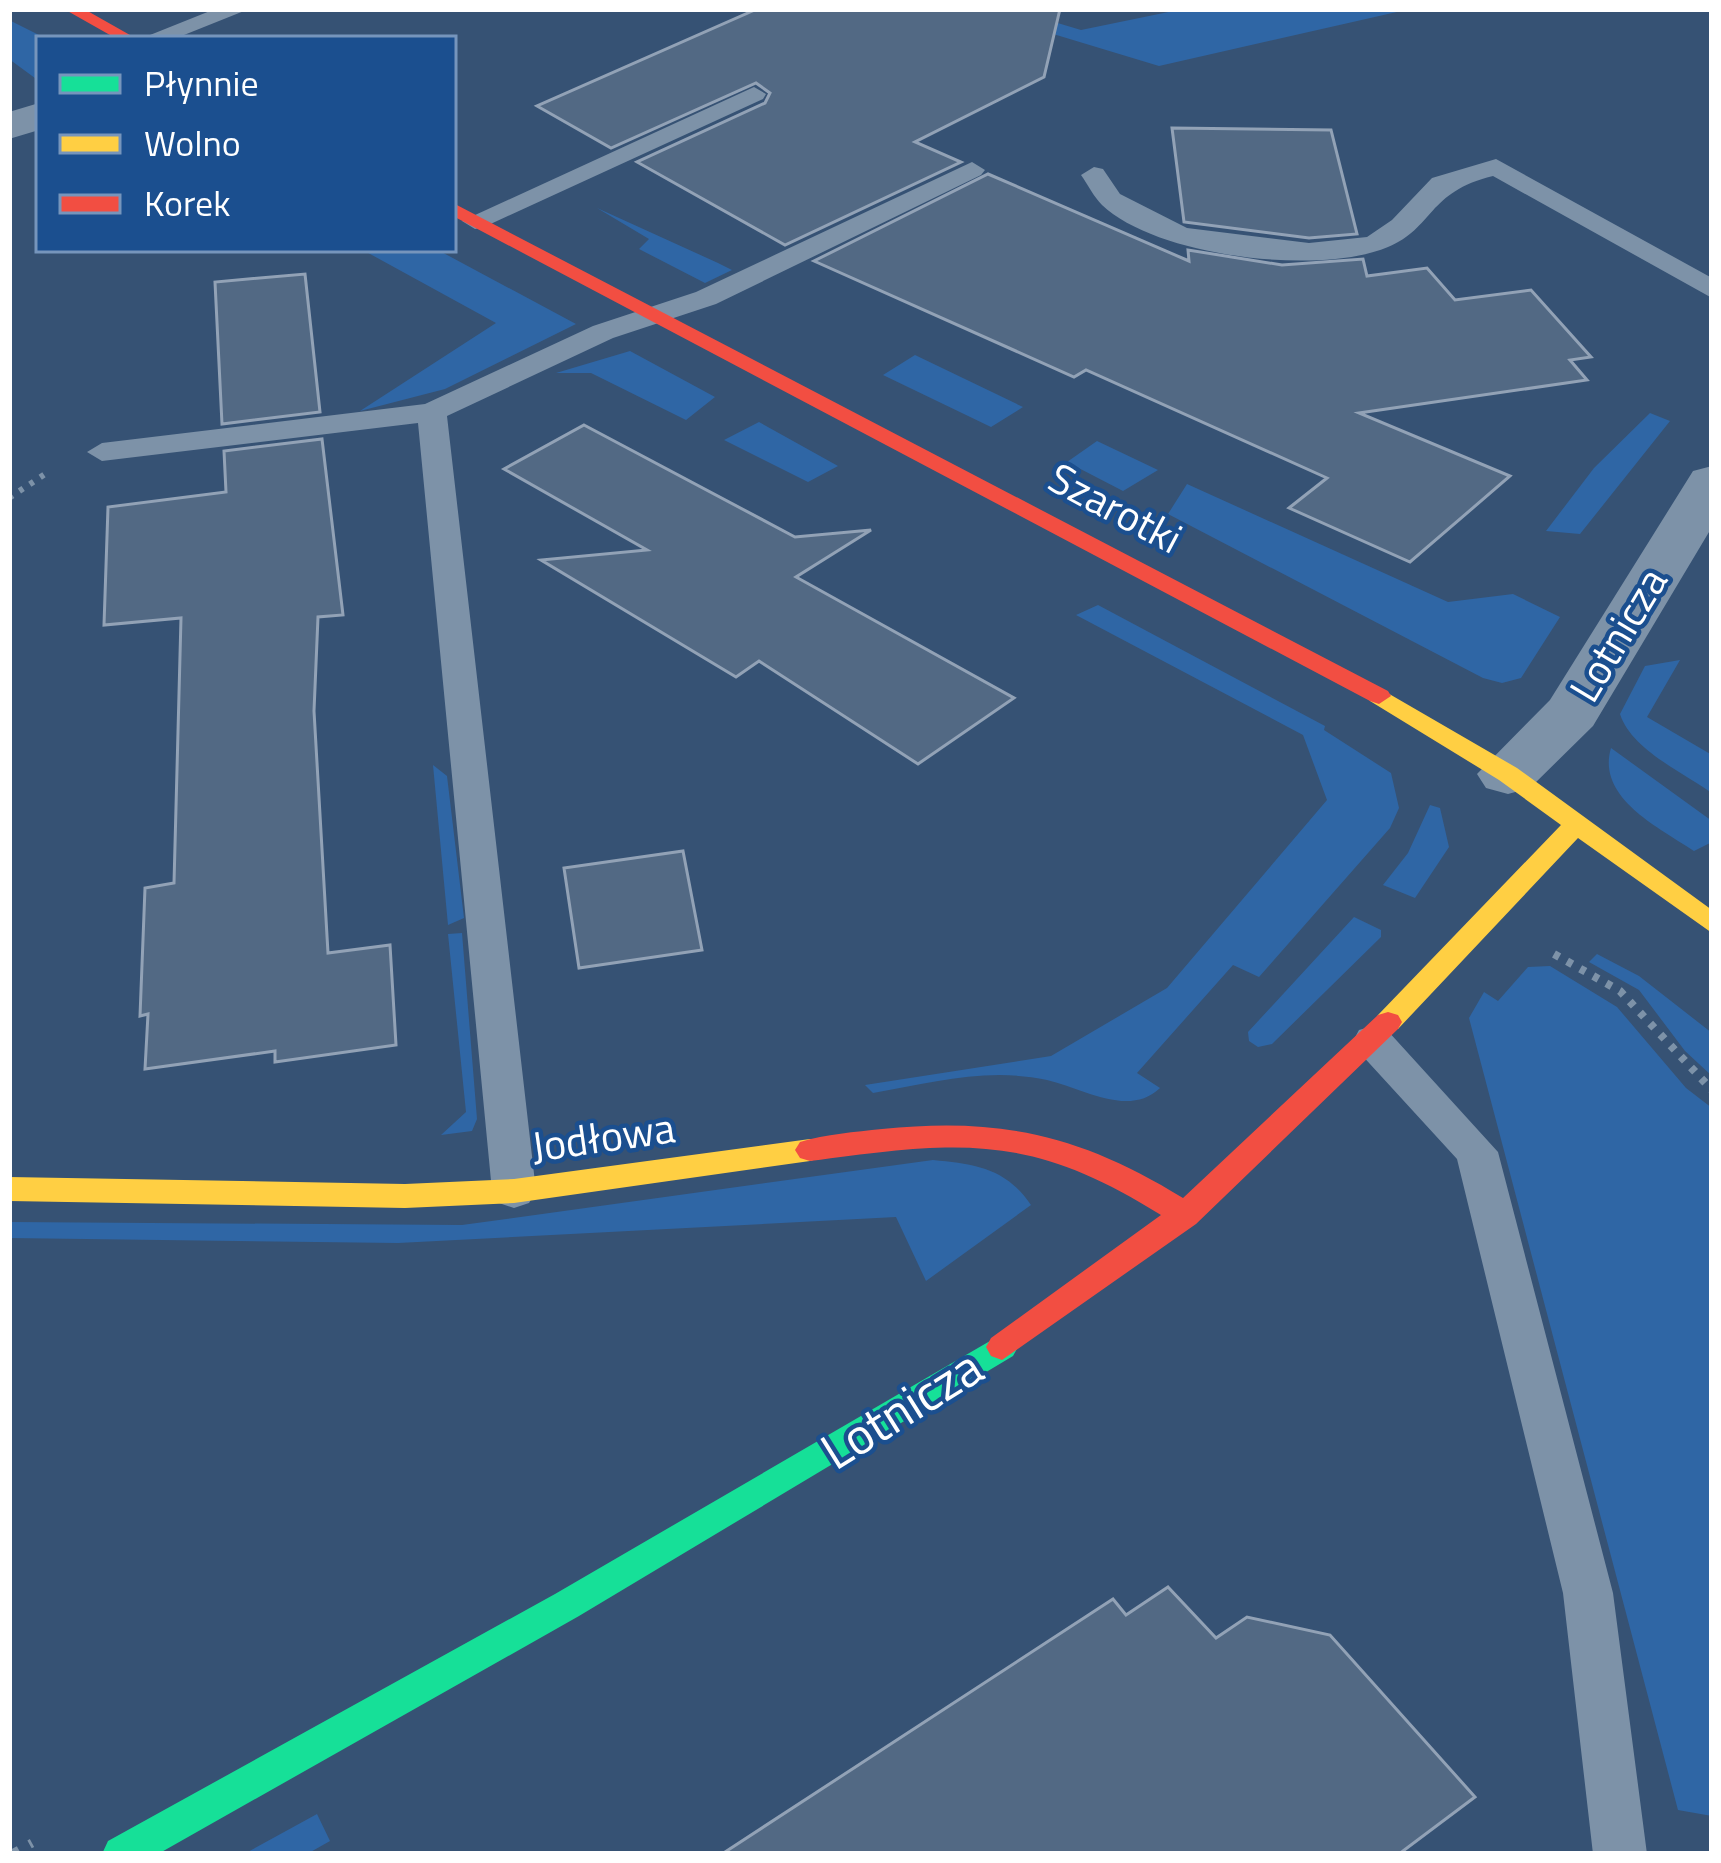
<svg xmlns="http://www.w3.org/2000/svg" width="1721" height="1863" font-family="'Titillium Web',sans-serif">
<rect width="100%" height="100%" fill="#365274"/>
<path fill="#2f66a5" d="M 971,9 L 1011,9 L 1081,30 L 1183,9 L 1410,9 L 1159,66 Z
M 9,20 L 47,39 L 39,39 L 39,81 L 9,59 Z
M 597,208 L 718,263 L 732,270 L 705,283 L 639,249 L 649,239 Z
M 361,249 L 436,249 L 576,324 L 445,389 L 360,411 L 496,323 Z
M 630,351 L 715,397 L 686,420 L 591,373 L 556,373 Z
M 915,355 L 1023,407 L 991,427 L 883,375 Z
M 1650,413 L 1670,421 L 1580,534 L 1546,531 L 1594,468 Z
M 759,422 L 838,466 L 808,482 L 724,440 Z
M 1097,441 L 1158,470 L 1123,491 L 1067,462 Z
M 1187,484 L 1448,602 L 1513,594 L 1560,617 L 1521,678 L 1502,683 L 1483,678 L 1168,514 Z
M 1098,605 L 1325,726 L 1324,730 L 1391,773 L 1399,808 L 1390,828 L 1259,977 L 1233,965 L 1137,1073 L 1160,1088 C 1129,1118 1082,1088 1047,1080 C 987,1067 932,1083 873,1093 L 865,1085 L 1051,1056 L 1167,988 L 1327,800 L 1303,735 L 1076,615 Z
M 1680,660 L 1647,717 L 1712,755 L 1712,793 C 1682,772 1631,749 1620,714 L 1645,666 Z
M 1611,748 L 1712,821 L 1712,842 L 1694,851 C 1660,828 1596,798 1611,748 Z
M 433,765 L 447,776 L 464,918 L 448,925 Z
M 1430,805 L 1440,808 L 1449,847 L 1415,898 L 1383,885 L 1408,853 Z
M 1354,917 L 1381,930 L 1381,937 L 1272,1044 L 1258,1047 L 1249,1041 L 1248,1032 Z
M 462,933 L 477,1119 L 472,1131 L 441,1135 L 466,1112 L 448,934 Z
M 1597,954 L 1639,976 L 1712,1033 L 1712,1076 L 1685,1051 L 1639,990 L 1589,962 Z
M 1550,966 L 1617,1007 L 1686,1088 L 1712,1108 L 1712,1816 L 1678,1810 L 1469,1018 L 1484,992 L 1498,1001 L 1528,967 Z
M 933,1160 C 975,1164 1006,1168 1031,1205 L 926,1281 L 896,1217 L 398,1243 L 9,1238 L 9,1222 L 462,1225 Z
M 317,1814 L 330,1841 L 307,1854 L 244,1854 Z"/>
<path fill="#526984" stroke="#92a2b6" stroke-width="3" d="M 757,9 L 1060,9 L 1044,77 L 915,142 L 961,162 L 785,245 L 637,162 L 765,103 L 770,93 L 756,83 L 611,148 L 537,106 Z
M 1172,128 L 1331,130 L 1357,234 L 1309,238 L 1184,222 Z
M 988,174 L 1189,261 L 1188,250 L 1282,265 L 1363,259 L 1367,276 L 1427,268 L 1455,300 L 1531,290 L 1591,357 L 1570,360 L 1587,380 L 1359,413 L 1510,476 L 1410,562 L 1289,508 L 1327,478 L 1086,370 L 1074,377 L 814,261 Z
M 305,274 L 320,412 L 222,424 L 215,282 Z
M 584,425 L 795,537 L 871,530 L 796,577 L 1014,698 L 918,764 L 759,661 L 736,677 L 541,560 L 647,550 L 504,469 Z
M 322,439 L 343,615 L 318,617 L 314,711 L 328,953 L 390,945 L 396,1045 L 275,1062 L 275,1051 L 145,1069 L 148,1014 L 140,1016 L 145,888 L 174,883 L 181,618 L 104,625 L 108,507 L 226,492 L 224,451 Z
M 683,851 L 702,950 L 579,968 L 564,868 Z
M 1168,1587 L 1216,1638 L 1247,1617 L 1330,1635 L 1475,1797 L 1399,1854 L 722,1854 L 1113,1599 L 1126,1615 Z"/>
<g fill="none" stroke-linecap="round" stroke-linejoin="round">
<path stroke="#7d92a8" stroke-width="6" stroke-dasharray="4.5 8" stroke-linecap="butt" d="M 9,498 L 48,472"/>
<path stroke="#7d92a8" stroke-width="8" stroke-dasharray="6 9" stroke-linecap="butt" d="M 1554,954 L 1620,991 L 1712,1090"/>
<path stroke="#7d92a8" stroke-width="9" stroke-dasharray="8 12" stroke-linecap="butt" d="M 12,1854 L 32,1843"/>
<path fill="#7d92a8" fill-rule="evenodd" d="M 215,9 L 249,9 L 174,39 L 140,39 Z
M 754,87 L 766,94 L 763,99 L 484,227 L 475,229 L 462,221 Z
M 1496,159 L 1712,278 L 1712,298 L 1493,176 C 1427,192 1434,228 1388,247 C 1320,276 1157,257 1102,205 C 1094,197 1088,185 1081,175 L 1094,167 L 1103,169 L 1120,194 L 1187,228 L 1309,243 L 1367,237 L 1392,220 L 1432,178 Z
M 972,162 L 985,170 L 981,175 L 716,304 L 613,338 L 447,416 L 536,1191 L 529,1203 L 514,1208 L 499,1203 L 492,1191 L 418,423 L 102,461 L 87,452 L 102,443 L 425,404 L 593,326 L 696,292 Z
M 1373,1026 L 1387,1030 L 1498,1152 L 1613,1593 L 1647,1854 L 1593,1854 L 1563,1593 L 1457,1159 L 1359,1052 L 1353,1041 L 1359,1030 Z"/>
<path fill="#7d92a8" fill-rule="evenodd" d="M 39,103 L 39,130 L 9,139 L 9,112 Z
M 1712,466 L 1712,527 L 1593,726 L 1530,788 L 1508,794 L 1486,788 L 1477,774 L 1550,700 L 1693,471 Z"/>
<path fill="#16e098" fill-rule="evenodd" d="M 1002,1334 L 1013,1338 L 1018,1347 L 1013,1356 L 579,1616 L 158,1854 L 102,1854 L 108,1841 L 555,1594 Z"/>
<path fill="#ffcf43" fill-rule="evenodd" d="M 1379,688 L 1517,768 L 1712,910 L 1712,933 L 1578,838 L 1398,1029 L 1378,1029 L 1374,1022 L 1378,1015 L 1561,825 L 1499,780 L 1370,701 L 1367,696 Z
M 810,1139 L 820,1142 L 825,1150 L 820,1158 L 810,1161 L 514,1203 L 405,1208 L 9,1201 L 9,1177 L 405,1184 L 514,1179 Z"/>
<path fill="#f24e42" fill-rule="evenodd" d="M 64,9 L 84,9 L 137,39 L 117,39 Z
M 453,203 L 1388,691 L 1391,696 L 1379,704 L 1370,701 L 453,216 Z
M 1388,1012 L 1398,1015 L 1402,1022 L 1398,1029 L 1196,1224 L 1002,1360 L 991,1356 L 986,1347 L 991,1338 L 1161,1215 C 1029,1132 959,1141 810,1161 L 800,1158 L 795,1150 L 800,1142 C 826,1134 855,1132 882,1129 C 1001,1117 1081,1135 1183,1198 L 1378,1015 Z"/>
</g>
<g text-anchor="middle" dominant-baseline="central" stroke-width="9" stroke-linejoin="round" paint-order="stroke">
<g font-size="42" fill="#fff" stroke="#1b4f8f">
<text transform="translate(1116 507) rotate(28)">Szarotki</text>
<text transform="translate(1617 634) rotate(-59)">Lotnicza</text>
<text transform="translate(603 1136) rotate(-8)">Jodłowa</text>
</g>
<g font-size="51" fill="#fff" stroke="#1b4f8f">
<text transform="translate(901 1408) rotate(-32)">Lotnicza</text>
</g>
</g>
<rect width="1721" height="1863" fill="none" stroke="#ffffff" stroke-width="24"/>
<rect x="36" y="36" width="420" height="216" fill="#1b4f8f" stroke="#7695bc" stroke-width="3"/>
<rect x="60" y="75" width="60" height="18" fill="#16e098" stroke="#7695bc" stroke-width="3"/>
<text x="144" y="96" font-size="36" fill="#ffffff">Płynnie</text>
<rect x="60" y="135" width="60" height="18" fill="#ffcf43" stroke="#7695bc" stroke-width="3"/>
<text x="144" y="156" font-size="36" fill="#ffffff">Wolno</text>
<rect x="60" y="195" width="60" height="18" fill="#f24e42" stroke="#7695bc" stroke-width="3"/>
<text x="144" y="216" font-size="36" fill="#ffffff">Korek</text>
</svg>
